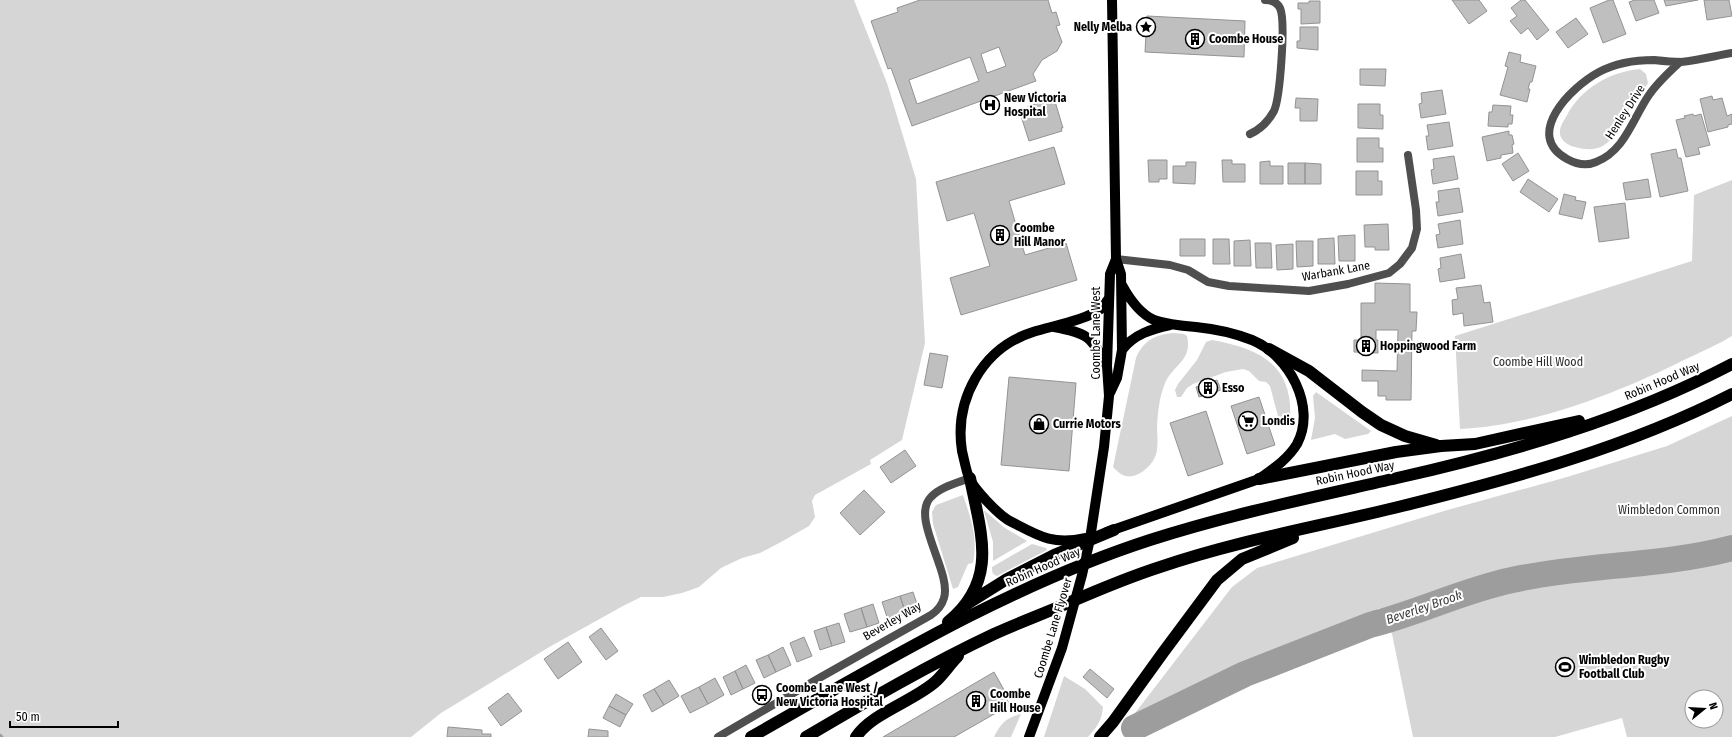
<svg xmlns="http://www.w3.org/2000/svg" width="1732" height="737" font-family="'Fira Sans Condensed',sans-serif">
<rect width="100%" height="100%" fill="#fff"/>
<path fill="#d6d6d6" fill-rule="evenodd" d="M 0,0 L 854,0 L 887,83 L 916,179 L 925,343 L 902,440 L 870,460 L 871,464 L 815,495 L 812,501 L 815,517 L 809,526 L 781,542 L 760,553 L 742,558 L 721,568 L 699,587 L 682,593 L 663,597 L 641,597 L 623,606 L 551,646 L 441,713 L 411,737 L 0,737 Z
M 1640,69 L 1646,74 L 1648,83 C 1643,92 1636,99 1630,108 C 1616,132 1609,157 1575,147 C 1569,146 1561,141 1560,134 C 1559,128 1563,122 1566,117 C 1580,89 1609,72 1640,69 Z
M 1732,180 L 1732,336 C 1717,345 1701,352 1686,359 C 1620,392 1535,426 1460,429 L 1455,336 L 1692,261 L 1694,195 Z
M 1174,333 L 1184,334 L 1187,336 C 1193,362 1171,365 1164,386 C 1159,399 1158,412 1157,426 C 1157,435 1159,448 1155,457 C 1151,467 1135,481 1123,475 C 1120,474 1116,470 1113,467 L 1136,358 C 1143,341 1156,334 1174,333 Z
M 1212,340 C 1262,349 1294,366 1290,422 L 1286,425 L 1282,425 L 1279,420 L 1270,386 L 1266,382 L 1259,381 L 1249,371 L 1243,369 L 1226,372 L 1193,384 L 1187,388 L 1181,397 L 1177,397 L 1175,390 L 1178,384 L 1197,360 L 1206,342 Z
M 1316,392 L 1371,431 L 1368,434 L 1345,439 L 1335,434 L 1311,440 L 1315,418 L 1313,396 Z
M 1732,416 L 1732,737 L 1627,737 L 1622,718 L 1555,737 L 1413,737 L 1392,634 L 1380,608 L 1373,612 L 1380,634 L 1266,680 L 1258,662 L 1132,717 L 1232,587 L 1257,568 L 1444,511 L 1567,477 L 1667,446 ZM 1692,697 L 1716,697 L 1716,721 L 1692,721 Z
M 963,495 C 971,519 978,537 973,563 L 968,564 L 958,587 L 953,589 L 933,524 L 932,512 L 936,505 Z
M 984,511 L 985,511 L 1005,528 L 1027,541 L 993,561 L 993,542 Z
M 1032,544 L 1046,548 L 1047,550 L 997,576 C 992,574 992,572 992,567 Z
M 1064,676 L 1085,689 L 1103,707 C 1102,720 1097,727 1088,737 L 1044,737 Z
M 1021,714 L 1011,737 L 994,737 C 1000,724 1007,717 1021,714 Z"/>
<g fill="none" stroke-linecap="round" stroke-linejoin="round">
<path stroke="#9d9d9d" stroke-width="4.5" d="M 0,736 L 1,737"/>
<path stroke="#9d9d9d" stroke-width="26" d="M 1134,728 L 1245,674 L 1370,625 C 1418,613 1464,590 1512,580 C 1585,564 1660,567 1732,548"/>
</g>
<path fill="#bfbfbf" stroke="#939393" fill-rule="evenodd" d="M 920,0 L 1048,0 L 1052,13 L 1056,12 L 1060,25 L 1056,26 L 1062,42 L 1057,51 L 1042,60 L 1033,74 L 1036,81 L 912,126 L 891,68 L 888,69 L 871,21 L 898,12 L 897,8 ZM 999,47 L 1006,66 L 987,73 L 981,54 ZM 970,57 L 979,81 L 917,104 L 909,80 Z
M 1452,0 L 1479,0 L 1487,11 L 1469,24 Z
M 1521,0 L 1525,0 L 1549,30 L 1537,40 L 1528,28 L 1521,34 L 1510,21 L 1517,16 L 1511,8 Z
M 1609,0 L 1613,0 L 1626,34 L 1603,43 L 1590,8 Z
M 1635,0 L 1654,0 L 1659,13 L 1636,21 L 1629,2 Z
M 1664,0 L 1698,0 L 1666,6 Z
M 1704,0 L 1729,0 L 1732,16 L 1707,20 Z
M 1309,1 L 1320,1 L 1320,23 L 1301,24 L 1301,9 L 1298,9 L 1298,3 L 1309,3 Z
M 1147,16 L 1245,21 L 1244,57 L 1145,52 Z
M 1576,18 L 1588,34 L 1568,48 L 1556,32 Z
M 1300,27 L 1318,27 L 1318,50 L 1297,48 L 1297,41 L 1300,41 Z
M 1509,52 L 1521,55 L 1520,62 L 1536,66 L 1532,82 L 1530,82 L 1528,89 L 1530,89 L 1527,102 L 1500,95 L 1508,67 L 1505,66 Z
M 1360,69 L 1386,69 L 1385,86 L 1360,85 Z
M 1442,90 L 1446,114 L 1421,118 L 1419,104 L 1422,103 L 1421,93 Z
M 1712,96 L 1713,100 L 1722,98 L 1727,116 L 1732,114 L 1732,124 L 1728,125 L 1728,127 L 1708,132 L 1700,99 Z
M 1054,98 L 1063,128 L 1061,128 L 1062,131 L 1029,141 L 1020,113 L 1029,110 L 1028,106 Z
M 1296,98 L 1318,99 L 1317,121 L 1300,121 L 1300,108 L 1295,108 Z
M 1358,104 L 1380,104 L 1380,115 L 1383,115 L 1383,129 L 1358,128 Z
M 1493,105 L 1511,106 L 1510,115 L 1513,115 L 1512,124 L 1508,124 L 1508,127 L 1488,126 L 1489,112 L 1492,112 Z
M 1693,114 L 1694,116 L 1701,114 L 1710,145 L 1698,148 L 1700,154 L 1686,157 L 1676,120 L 1685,118 L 1684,116 Z
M 1449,122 L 1453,146 L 1428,150 L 1426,136 L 1429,136 L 1427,125 Z
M 1509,131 L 1509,135 L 1512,135 L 1514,144 L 1512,145 L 1513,153 L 1501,155 L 1501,158 L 1487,161 L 1482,137 Z
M 1357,138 L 1379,138 L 1379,148 L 1383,148 L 1383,162 L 1357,162 Z
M 1054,147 L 1065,184 L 1009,201 L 1025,255 L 1066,243 L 1077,280 L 961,315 L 950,278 L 990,266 L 974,213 L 947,221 L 936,182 Z
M 1676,149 L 1678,158 L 1681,158 L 1688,191 L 1660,197 L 1651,154 Z
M 1518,153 L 1529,171 L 1513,181 L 1502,164 Z
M 1454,156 L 1458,179 L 1433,184 L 1431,170 L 1434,169 L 1433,159 Z
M 1148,160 L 1167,160 L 1167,179 L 1159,179 L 1159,182 L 1149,182 Z
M 1222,160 L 1232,160 L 1232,164 L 1245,164 L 1245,182 L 1223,182 Z
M 1270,161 L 1270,166 L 1283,166 L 1283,184 L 1260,184 L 1260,162 Z
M 1186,162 L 1196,162 L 1195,184 L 1173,183 L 1173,166 L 1186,166 Z
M 1288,163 L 1305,163 L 1305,184 L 1288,184 Z
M 1305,163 L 1321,164 L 1321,184 L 1305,184 Z
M 1356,171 L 1378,171 L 1378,181 L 1382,181 L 1382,195 L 1356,195 Z
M 1528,179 L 1558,199 L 1549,212 L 1520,192 Z
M 1648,179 L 1651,197 L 1626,200 L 1623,183 Z
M 1459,188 L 1463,212 L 1438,216 L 1436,202 L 1439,202 L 1438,191 Z
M 1564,194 L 1576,197 L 1575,200 L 1586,202 L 1582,219 L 1559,214 Z
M 1625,203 L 1629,238 L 1599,242 L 1594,207 Z
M 1460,220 L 1463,244 L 1438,248 L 1436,235 L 1440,234 L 1438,224 Z
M 1388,224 L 1389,250 L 1375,250 L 1375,247 L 1365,247 L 1364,225 Z
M 1355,235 L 1355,261 L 1339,261 L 1338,236 Z
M 1334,238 L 1335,264 L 1318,264 L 1318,239 Z
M 1180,239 L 1205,239 L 1205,256 L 1180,256 Z
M 1213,239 L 1229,239 L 1230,264 L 1213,264 Z
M 1250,240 L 1251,266 L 1234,266 L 1234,241 Z
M 1296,241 L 1313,241 L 1313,266 L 1297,267 Z
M 1255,243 L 1271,243 L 1272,268 L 1256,268 Z
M 1293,244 L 1293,269 L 1277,270 L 1276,245 Z
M 1461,254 L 1465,278 L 1440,282 L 1438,269 L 1441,268 L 1440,258 Z
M 1375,283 L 1410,284 L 1410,312 L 1417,312 L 1416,331 L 1412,331 L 1411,400 L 1386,400 L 1386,396 L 1378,396 L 1378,381 L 1362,381 L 1362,370 L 1397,371 L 1398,330 L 1376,330 L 1376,340 L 1378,340 L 1378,353 L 1354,352 L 1354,340 L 1361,340 L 1361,303 L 1375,303 Z
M 1481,285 L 1484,303 L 1490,302 L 1493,322 L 1464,326 L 1463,313 L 1453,315 L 1452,300 L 1458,299 L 1456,288 Z
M 930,353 L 948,356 L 942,388 L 924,385 Z
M 1009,377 L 1076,383 L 1069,471 L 1001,465 Z
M 1217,380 L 1221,390 L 1199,397 L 1196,387 Z
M 1259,397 L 1275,445 L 1247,454 L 1231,406 Z
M 1206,411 L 1223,464 L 1188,476 L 1170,423 Z
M 905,450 L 916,466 L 891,483 L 880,467 Z
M 864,490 L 885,512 L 860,535 L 840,513 Z
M 913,592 L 919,610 L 906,614 L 900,596 Z
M 900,596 L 906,614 L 888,620 L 882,602 Z
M 873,604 L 879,623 L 867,627 L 861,608 Z
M 861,608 L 867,627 L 850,632 L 844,614 Z
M 839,623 L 845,642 L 832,646 L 826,627 Z
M 826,627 L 832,646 L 820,650 L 814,631 Z
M 601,628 L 618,651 L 606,660 L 589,637 Z
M 804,637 L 812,656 L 797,662 L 790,643 Z
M 568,642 L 582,662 L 558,679 L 544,659 Z
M 783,647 L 791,665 L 776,672 L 768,655 Z
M 768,655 L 776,672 L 764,678 L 756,660 Z
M 746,665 L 755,683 L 743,689 L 735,671 Z
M 1090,669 L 1114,689 L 1107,698 L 1083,677 Z
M 735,671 L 743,689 L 731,695 L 723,677 Z
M 994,672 L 1008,697 L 1006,698 L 1010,705 L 954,737 L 883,737 Z
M 715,678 L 724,695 L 708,704 L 699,687 Z
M 669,680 L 679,696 L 664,705 L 654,689 Z
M 699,687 L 708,704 L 690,713 L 681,696 Z
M 654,689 L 664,705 L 652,712 L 643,695 Z
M 508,693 L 522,711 L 501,726 L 488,708 Z
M 616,694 L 633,704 L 626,715 L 609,706 Z
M 609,706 L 626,715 L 620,727 L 603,718 Z
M 448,727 L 482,730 L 482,734 L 491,734 L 491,737 L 447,737 Z
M 589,729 L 608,731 L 608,737 L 588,737 Z"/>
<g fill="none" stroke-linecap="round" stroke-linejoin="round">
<path stroke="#4f4f4f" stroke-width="8" d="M 1680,62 C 1669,72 1658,82 1649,95 C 1633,118 1625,151 1596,162 C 1587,166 1576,164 1567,159 C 1523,135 1571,87 1599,72 C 1616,63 1635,60 1654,60 C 1663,61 1672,62 1681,62 C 1698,60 1715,56 1732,53
M 1250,134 C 1261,129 1268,122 1274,111 C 1280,98 1286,21 1280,8 C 1277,2 1272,0 1265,0
M 1116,259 L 1170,265 L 1188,270 L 1208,282 L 1229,286 L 1309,291 L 1348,284 L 1389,273 L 1400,264 L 1412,248 L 1417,229 L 1416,210 L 1408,155
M 718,737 L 821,677 L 931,615 C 937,611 942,605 944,598 C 952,572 910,518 931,497 C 940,487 957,483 970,478"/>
<path stroke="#000" stroke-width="10" d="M 1054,327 C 1087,333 1091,336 1107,366
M 1122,350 C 1134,334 1152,329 1170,325
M 1110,393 L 1117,378 L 1122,350 L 1121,274 L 1116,259 L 1112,0
M 1107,532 L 1259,479 C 1273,469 1288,459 1297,444 C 1317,407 1289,355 1252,340 C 1234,333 1216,329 1196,327 C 1182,326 1168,325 1154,320 C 1139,313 1129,298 1122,285
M 1085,538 C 1052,546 1037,535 1008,520 C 997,513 975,490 969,478 C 966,470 964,459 962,451 C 954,400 982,348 1033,332 C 1052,326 1087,320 1102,308 C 1104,305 1107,301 1109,298
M 1029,737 L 1062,648 L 1082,575 L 1090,539 L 1104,447 L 1109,396 L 1107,366 L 1110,274 L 1116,259"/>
<path stroke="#000" stroke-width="12" d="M 1269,349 L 1309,371 L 1362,412 L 1381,425 L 1405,436 L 1436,445
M 1259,479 L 1396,452 L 1441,446 L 1475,444 L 1579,421
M 967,604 L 1007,579 L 1054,555 L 1114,530
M 948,622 C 999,580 981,534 970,478
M 751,737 C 880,664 1008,586 1150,540 C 1231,514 1314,497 1397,478 C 1512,452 1627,419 1732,364
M 806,737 C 867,701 930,664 994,634 C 1018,623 1043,614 1068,603 C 1098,590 1129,577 1160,567 C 1239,540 1322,526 1402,506 C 1515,478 1628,447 1732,394
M 856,737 C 872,713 912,702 935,682 C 943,675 950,664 958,656
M 1100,737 L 1113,722 L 1162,654 L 1217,580 L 1242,559 L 1293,538"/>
</g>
<defs>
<g id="sight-ring" transform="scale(1)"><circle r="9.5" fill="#fff" stroke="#000" stroke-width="1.5"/><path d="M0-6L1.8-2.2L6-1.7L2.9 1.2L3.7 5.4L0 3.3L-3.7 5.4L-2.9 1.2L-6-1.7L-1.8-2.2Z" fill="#000"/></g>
<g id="building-ring" transform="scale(1)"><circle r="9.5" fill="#fff" stroke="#000" stroke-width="1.5"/><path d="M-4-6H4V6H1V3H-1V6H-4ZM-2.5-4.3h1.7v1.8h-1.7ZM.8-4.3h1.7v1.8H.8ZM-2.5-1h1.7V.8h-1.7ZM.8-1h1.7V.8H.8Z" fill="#000"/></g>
<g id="hospital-ring" transform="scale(1)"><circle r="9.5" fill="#fff" stroke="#000" stroke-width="1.5"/><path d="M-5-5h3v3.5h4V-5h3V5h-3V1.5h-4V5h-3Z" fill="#000"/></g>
<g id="supermarket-ring" transform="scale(1)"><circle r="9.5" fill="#fff" stroke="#000" stroke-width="1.5"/><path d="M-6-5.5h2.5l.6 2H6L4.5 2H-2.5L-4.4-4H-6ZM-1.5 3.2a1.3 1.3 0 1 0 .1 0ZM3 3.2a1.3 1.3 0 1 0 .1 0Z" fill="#000"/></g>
<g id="shop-ring" transform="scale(1)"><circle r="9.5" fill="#fff" stroke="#000" stroke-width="1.5"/><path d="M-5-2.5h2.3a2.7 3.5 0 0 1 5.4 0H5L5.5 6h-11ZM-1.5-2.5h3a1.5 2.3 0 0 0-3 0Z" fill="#000"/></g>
<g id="stadium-ring" transform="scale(1)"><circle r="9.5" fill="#fff" stroke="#000" stroke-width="1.5"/><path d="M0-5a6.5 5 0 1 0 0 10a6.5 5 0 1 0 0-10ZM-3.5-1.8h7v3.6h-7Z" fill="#000"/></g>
<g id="bus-ring" transform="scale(1)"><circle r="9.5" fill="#fff" stroke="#000" stroke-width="1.5"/><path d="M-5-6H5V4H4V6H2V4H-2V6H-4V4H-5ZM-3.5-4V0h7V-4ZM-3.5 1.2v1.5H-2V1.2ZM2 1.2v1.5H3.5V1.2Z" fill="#000"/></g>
</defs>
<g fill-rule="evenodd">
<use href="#sight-ring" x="1146" y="27"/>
<use href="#building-ring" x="1195" y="39"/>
<use href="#hospital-ring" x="990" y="105"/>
<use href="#building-ring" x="1000" y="235"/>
<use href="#building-ring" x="1366" y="346"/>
<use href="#building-ring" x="1208" y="388"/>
<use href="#supermarket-ring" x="1248" y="421"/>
<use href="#shop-ring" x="1039" y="424"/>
<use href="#stadium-ring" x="1565" y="667"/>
<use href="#bus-ring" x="762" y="695"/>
<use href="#building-ring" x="976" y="701"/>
</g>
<g text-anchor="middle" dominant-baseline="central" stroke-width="4" stroke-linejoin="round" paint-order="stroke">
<g font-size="12" font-weight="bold" fill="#000" stroke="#fff" text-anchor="start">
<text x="1132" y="27" text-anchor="end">Nelly Melba</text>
<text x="1209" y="39">Coombe House</text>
<text x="1004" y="98">New Victoria<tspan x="1004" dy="14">Hospital</tspan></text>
<text x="1014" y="228">Coombe<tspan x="1014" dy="14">Hill Manor</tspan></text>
<text x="1380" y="346">Hoppingwood Farm</text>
<text x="1222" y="388">Esso</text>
<text x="1262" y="421">Londis</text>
<text x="1053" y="424">Currie Motors</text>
<text x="1579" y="660">Wimbledon Rugby<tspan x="1579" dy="14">Football Club</tspan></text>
<text x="776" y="688">Coombe Lane West /<tspan x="776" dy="14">New Victoria Hospital</tspan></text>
<text x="990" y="694">Coombe<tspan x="990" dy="14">Hill House</tspan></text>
</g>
<g font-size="12" fill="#000" stroke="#fff">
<text transform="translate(1625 112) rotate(-57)">Henley Drive</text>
<text transform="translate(1336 271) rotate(-10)">Warbank Lane</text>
<text transform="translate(1096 333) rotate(-90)">Coombe Lane West</text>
<text transform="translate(1662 381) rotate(-23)">Robin Hood Way</text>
<text transform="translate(1355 473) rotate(-12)">Robin Hood Way</text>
<text transform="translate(1043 567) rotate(-24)">Robin Hood Way</text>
<text transform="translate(892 621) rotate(-30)">Beverley Way</text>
<text transform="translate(1053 628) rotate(-73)">Coombe Lane Flyover</text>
</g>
<g font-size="12" fill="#2d2d2d" stroke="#fff">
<text x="1538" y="362">Coombe Hill Wood</text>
<text x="1669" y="510">Wimbledon Common</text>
</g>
<g font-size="13" font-style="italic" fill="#3e3e3e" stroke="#fff">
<text transform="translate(1424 607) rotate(-19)">Beverley Brook</text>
</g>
</g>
<g transform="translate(1704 709) rotate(72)"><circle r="19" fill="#ffffff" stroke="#999999"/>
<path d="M0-3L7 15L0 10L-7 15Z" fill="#000000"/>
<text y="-6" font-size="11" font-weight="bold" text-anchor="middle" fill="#000000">N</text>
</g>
<path d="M10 721v6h108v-6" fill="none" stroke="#000000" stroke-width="2"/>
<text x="16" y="721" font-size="12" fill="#000000" stroke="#ffffff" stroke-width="3" paint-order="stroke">50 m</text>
</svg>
